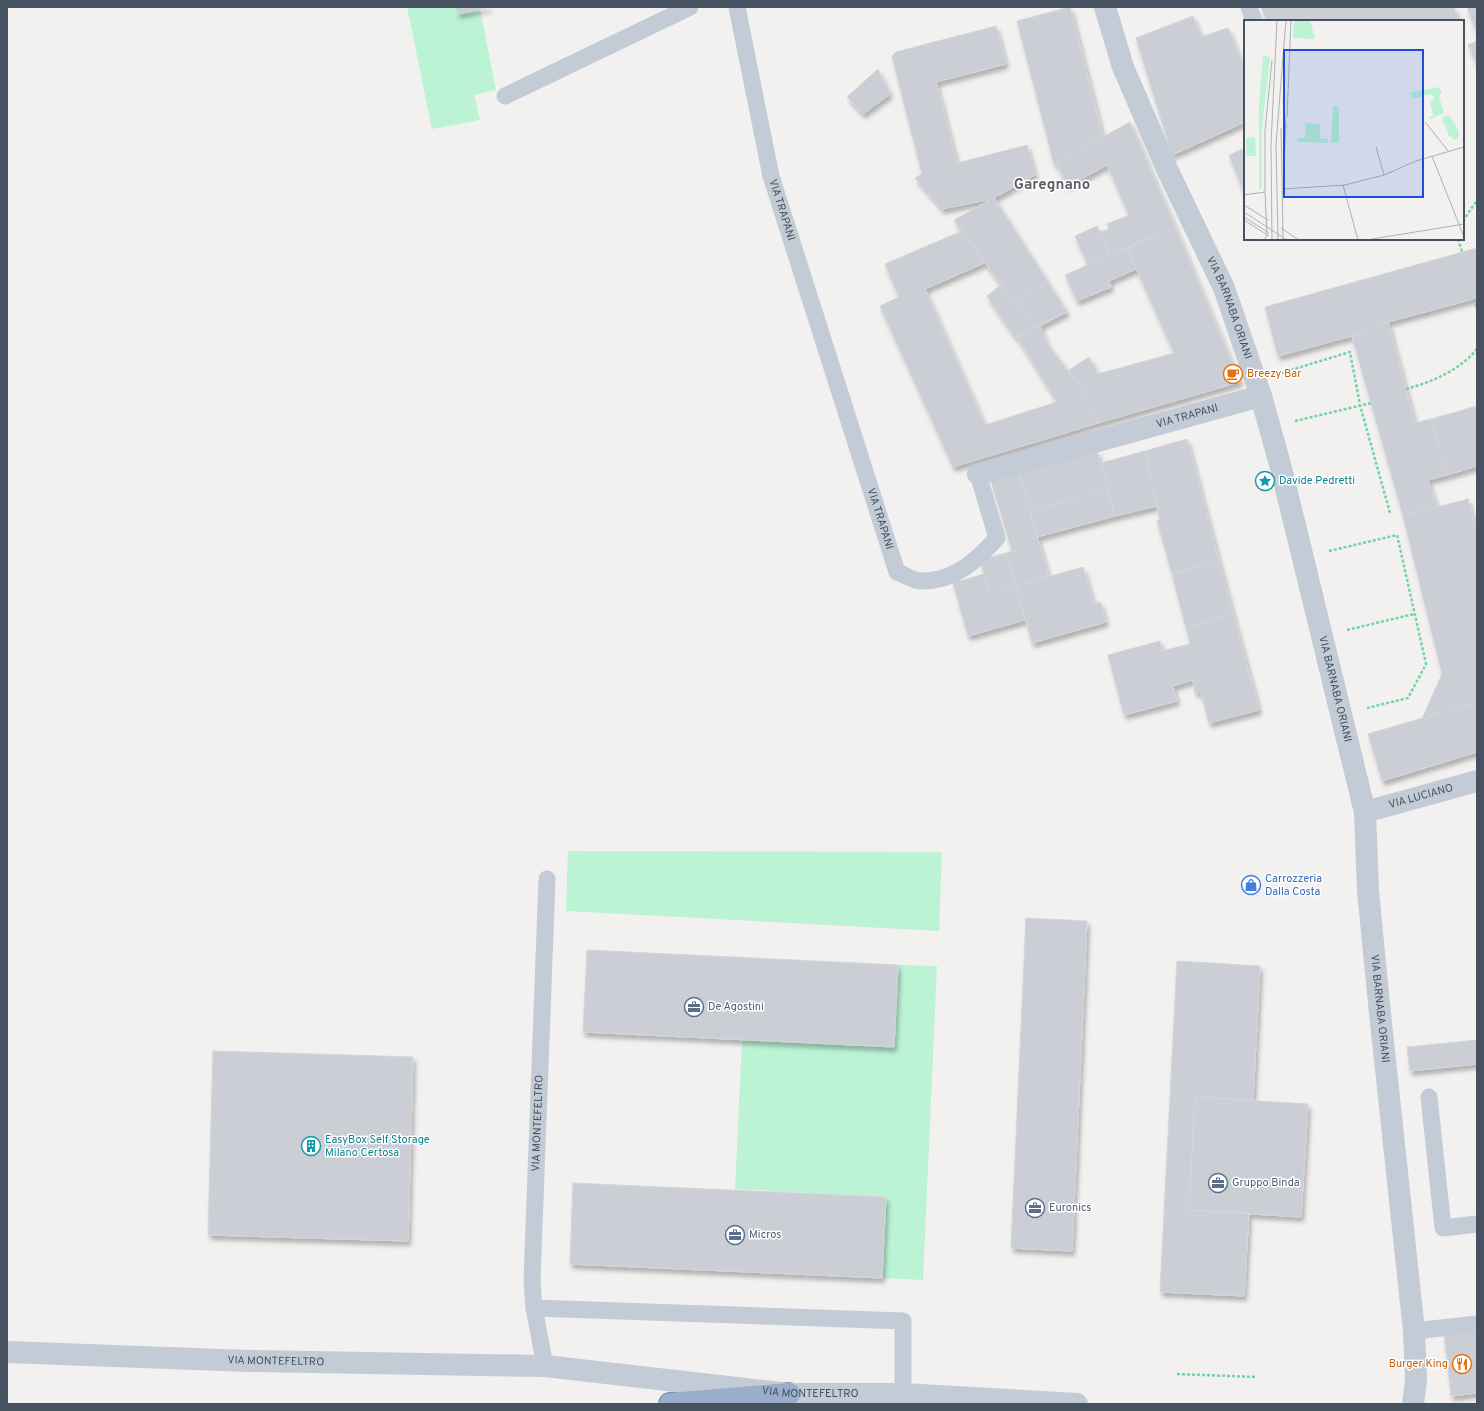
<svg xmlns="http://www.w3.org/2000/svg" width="1484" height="1411" font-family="Overpass,sans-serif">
<defs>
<filter id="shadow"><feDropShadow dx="2.5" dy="4.5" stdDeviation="2" flood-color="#0004"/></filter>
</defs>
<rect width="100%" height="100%" fill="#f3f0f0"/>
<path fill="#bbf3d4" d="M 407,7 L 456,7 L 458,14 L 480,9 L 496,90 L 474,95 L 480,120 L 432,129 Z
M 568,851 L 942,852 L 939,931 L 566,911 Z
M 898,965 L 937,966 L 923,1280 L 882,1278 L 886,1197 L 735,1189 L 742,1040 L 893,1047 Z"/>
<path fill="#ccced6" stroke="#d3d5dc" filter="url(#shadow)" d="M 456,7 L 490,7 L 458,14 Z
M 1070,7 L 1103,137 L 1054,164 L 1017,21 Z
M 1261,7 L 1454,7 L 1459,21 L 1267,21 Z
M 1467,7 L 1477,7 L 1477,33 Z
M 1193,16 L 1201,37 L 1228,28 L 1245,71 L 1245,122 L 1172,155 L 1136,38 Z
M 996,26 L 1006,64 L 936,82 L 957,163 L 1027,145 L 1035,175 L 992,199 L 942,209 L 915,178 L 922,174 L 892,56 L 896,52 Z
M 1477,41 L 1477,65 L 1468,45 Z
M 878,69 L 890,94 L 863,114 L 847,97 Z
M 1130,122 L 1175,227 L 1110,255 L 1100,232 L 1109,229 L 1107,224 L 1129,215 L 1107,165 L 1068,186 L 1056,163 Z
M 1245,148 L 1245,195 L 1229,155 Z
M 994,198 L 1048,282 L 1013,301 L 954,220 Z
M 1097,226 L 1110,255 L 1088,265 L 1075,236 Z
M 1175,227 L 1240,382 L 1098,423 L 1081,388 L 1069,370 L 1089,357 L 1098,374 L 1174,353 L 1127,248 Z
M 962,231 L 984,263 L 925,289 L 985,425 L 1057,402 L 1017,337 L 1040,326 L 1047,343 L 1081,388 L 1098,423 L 953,467 L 880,306 L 899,297 L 885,264 Z
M 1127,248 L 1136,269 L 1109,281 L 1111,287 L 1077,301 L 1065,275 Z
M 1477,248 L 1477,298 L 1388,322 L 1352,336 L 1278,356 L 1265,307 Z
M 1048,282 L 1067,312 L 1036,328 L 1013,301 Z
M 1001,285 L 1013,301 L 1036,328 L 1015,337 L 987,296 Z
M 1388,322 L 1415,423 L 1431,419 L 1447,475 L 1428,480 L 1437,507 L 1403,516 L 1352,336 Z
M 1477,406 L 1477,466 L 1447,475 L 1431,419 Z
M 1187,439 L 1219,561 L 1172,574 L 1157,521 L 1160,520 L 1145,451 Z
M 1097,451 L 1108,489 L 1030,511 L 1019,474 Z
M 1145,451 L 1157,506 L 1115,516 L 1101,463 Z
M 1019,474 L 1049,577 L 1016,586 L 1006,553 L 1012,551 L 991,481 Z
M 1108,489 L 1115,516 L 1037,537 L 1030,511 Z
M 1468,499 L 1477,536 L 1477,702 L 1422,719 L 1442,674 L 1403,516 Z
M 1006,553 L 1016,586 L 990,594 L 980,560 Z
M 1219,561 L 1233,614 L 1186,628 L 1172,574 Z
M 1083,567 L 1094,604 L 1100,602 L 1106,622 L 1032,643 L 1016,586 Z
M 984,574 L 990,594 L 1016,586 L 1025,620 L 968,636 L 953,583 Z
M 1233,614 L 1259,710 L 1209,723 L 1201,692 L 1195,693 L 1193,680 L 1173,686 L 1177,701 L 1124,715 L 1108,655 L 1160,641 L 1162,651 L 1190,644 L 1186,628 Z
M 1477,702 L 1477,752 L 1382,781 L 1368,734 Z
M 1026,918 L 1087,921 L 1072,1251 L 1011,1248 Z
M 587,950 L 898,965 L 894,1047 L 583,1032 Z
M 1177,961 L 1260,966 L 1253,1100 L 1195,1097 L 1189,1210 L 1249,1213 L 1244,1296 L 1160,1292 Z
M 1477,1040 L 1477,1064 L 1410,1071 L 1407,1047 Z
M 213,1051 L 413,1057 L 408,1241 L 208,1235 Z
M 1195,1097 L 1308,1104 L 1301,1217 L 1189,1210 Z
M 573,1183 L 886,1197 L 882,1278 L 570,1264 Z
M 1477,1332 L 1477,1393 L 1451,1396 L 1444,1335 Z"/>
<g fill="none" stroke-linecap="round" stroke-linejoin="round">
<g stroke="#6f89af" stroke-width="24">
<path id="trunk" d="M 670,1404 L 789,1394"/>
</g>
<path stroke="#70d4a9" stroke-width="2.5" stroke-dasharray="3 2" stroke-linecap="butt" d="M 1463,221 L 1477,200
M 1458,239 L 1462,252
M 1474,299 L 1477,309
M 1281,373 L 1350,352 L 1360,405 L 1390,513
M 1406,389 C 1432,382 1460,370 1477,349
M 1295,421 L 1371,403
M 1329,551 L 1397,535 L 1426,664 L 1408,698 L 1367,708
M 1347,630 L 1414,614
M 1177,1374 L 1256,1377"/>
<g stroke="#c3cbd6" stroke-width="17">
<path id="s1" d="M 737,7 L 771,176 L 897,572 C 904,574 913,581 920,581 C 954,582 976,561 997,538 L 978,474"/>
<path d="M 1249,7 L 1254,21"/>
<path d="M 505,96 L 690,7"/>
<path d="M 1429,1097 L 1443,1228 L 1477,1224"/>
<path d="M 534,1308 L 903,1321 L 903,1394"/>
<path d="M 1414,1331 L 1477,1324"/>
<path id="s2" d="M 545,1366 L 534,1308 L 532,1280 L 547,879"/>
</g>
<g stroke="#c3cbd6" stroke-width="22">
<path id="s3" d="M 1105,7 L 1123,67 L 1167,169 L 1224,288 L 1261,396 L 1281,468 L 1359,788 L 1365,812 L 1368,891 L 1379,1004 L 1414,1331 L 1416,1380 L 1413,1404"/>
<path id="s4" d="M 978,474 L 1261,396"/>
<path id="s5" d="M 1365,812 L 1477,781"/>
<path id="s6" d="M 7,1352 L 249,1361 L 545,1366 L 789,1394 L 903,1394 L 1077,1404"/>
</g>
<use href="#trunk" stroke="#98aeca" stroke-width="22"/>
</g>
<defs>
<g id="cafe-ring" transform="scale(1)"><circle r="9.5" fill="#fff" stroke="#e8710a" stroke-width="1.5"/><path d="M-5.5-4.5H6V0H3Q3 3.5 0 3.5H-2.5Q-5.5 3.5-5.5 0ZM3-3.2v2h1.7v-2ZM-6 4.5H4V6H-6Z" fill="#e8710a"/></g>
<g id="sight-ring" transform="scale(1)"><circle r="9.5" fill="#fff" stroke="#0f9aa8" stroke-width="1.5"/><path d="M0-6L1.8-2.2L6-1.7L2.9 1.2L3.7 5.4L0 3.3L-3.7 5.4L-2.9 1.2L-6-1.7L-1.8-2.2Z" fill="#0f9aa8"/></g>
<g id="shop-ring" transform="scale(1)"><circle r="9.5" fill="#fff" stroke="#3f7fe0" stroke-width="1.5"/><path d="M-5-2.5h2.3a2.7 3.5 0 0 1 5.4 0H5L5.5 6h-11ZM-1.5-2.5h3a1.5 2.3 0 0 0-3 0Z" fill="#3f7fe0"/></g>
<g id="office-ring" transform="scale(1)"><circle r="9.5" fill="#fff" stroke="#5c6f8a" stroke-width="1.5"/><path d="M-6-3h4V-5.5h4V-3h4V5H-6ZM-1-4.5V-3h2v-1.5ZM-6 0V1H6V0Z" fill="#5c6f8a"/></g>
<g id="building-ring" transform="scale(1)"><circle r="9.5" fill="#fff" stroke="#0f9aa8" stroke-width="1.5"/><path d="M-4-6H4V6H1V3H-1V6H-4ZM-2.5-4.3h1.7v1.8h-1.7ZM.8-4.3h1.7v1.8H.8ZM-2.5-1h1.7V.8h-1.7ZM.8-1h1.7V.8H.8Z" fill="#0f9aa8"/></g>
<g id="restaurant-ring" transform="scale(1)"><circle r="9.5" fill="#fff" stroke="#e8710a" stroke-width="1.5"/><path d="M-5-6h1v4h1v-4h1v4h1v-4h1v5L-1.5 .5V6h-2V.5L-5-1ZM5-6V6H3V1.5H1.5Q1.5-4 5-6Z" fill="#e8710a"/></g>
</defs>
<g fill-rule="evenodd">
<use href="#cafe-ring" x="1233" y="374"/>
<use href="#sight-ring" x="1265" y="481"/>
<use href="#shop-ring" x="1251" y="885"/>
<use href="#office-ring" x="694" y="1007"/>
<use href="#building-ring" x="311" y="1146"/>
<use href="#office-ring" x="1218" y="1183"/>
<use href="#office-ring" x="1035" y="1208"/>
<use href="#office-ring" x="735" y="1235"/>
<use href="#restaurant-ring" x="1462" y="1364"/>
</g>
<g text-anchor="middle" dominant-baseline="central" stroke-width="3" stroke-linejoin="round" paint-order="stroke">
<g font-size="11" fill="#46525f" stroke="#fff">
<text stroke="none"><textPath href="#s1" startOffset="208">VIA TRAPANI</textPath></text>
<text stroke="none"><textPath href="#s3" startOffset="326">VIA BARNABA ORIANI</textPath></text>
<text stroke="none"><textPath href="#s4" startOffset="217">VIA TRAPANI</textPath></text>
<text stroke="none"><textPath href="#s1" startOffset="532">VIA TRAPANI</textPath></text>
<text stroke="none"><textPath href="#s3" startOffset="722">VIA BARNABA ORIANI</textPath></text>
<text stroke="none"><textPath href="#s5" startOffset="58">VIA LUCIANO</textPath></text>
<text stroke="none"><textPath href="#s3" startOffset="1046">VIA BARNABA ORIANI</textPath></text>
<text stroke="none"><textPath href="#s2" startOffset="244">VIA MONTEFELTRO</textPath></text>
<text stroke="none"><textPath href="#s6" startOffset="269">VIA MONTEFELTRO</textPath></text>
<text stroke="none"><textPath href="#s6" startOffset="805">VIA MONTEFELTRO</textPath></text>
</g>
<g font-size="11" fill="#c56008" stroke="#fff" text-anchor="start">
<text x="1247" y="374">Breezy Bar</text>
<text x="1448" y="1364" text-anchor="end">Burger King</text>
</g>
<g font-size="11" fill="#0d838f" stroke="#fff" text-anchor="start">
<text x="1279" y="481">Davide Pedretti</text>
<text x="325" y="1140">EasyBox Self Storage<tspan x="325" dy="13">Milano Certosa</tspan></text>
</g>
<g font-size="11" fill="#366cbe" stroke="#fff" text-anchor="start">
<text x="1265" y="879">Carrozzeria<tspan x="1265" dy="13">Dalla Costa</tspan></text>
</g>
<g font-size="11" fill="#4e5e75" stroke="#fff" text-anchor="start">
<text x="708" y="1007">De Agostini</text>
<text x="1232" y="1183">Gruppo Binda</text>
<text x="1049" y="1208">Euronics</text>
<text x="749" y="1235">Micros</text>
</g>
<g font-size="15" font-weight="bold" fill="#5c6066" stroke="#fff">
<text x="1052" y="185">Garegnano</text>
</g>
</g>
<g transform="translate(1244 20)">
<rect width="220" height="220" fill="#f3f0f0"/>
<path d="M 50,0 L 66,0 L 71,19 L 49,18 ZM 19,36 L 26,37 L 18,107 L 18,167 L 15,170 L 15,84 ZM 194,67 L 198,71 L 195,77 L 200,93 L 186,99 L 185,97 L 189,96 L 186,81 L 190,80 L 190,76 L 186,74 L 170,79 L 166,73 ZM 89,86 L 95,87 L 95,123 L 87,123 ZM 201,95 L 206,96 L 214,110 L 215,116 L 213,119 L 209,120 L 208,116 L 205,117 L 202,106 L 200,106 L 198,99 ZM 62,103 L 76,104 L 76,118 L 84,119 L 84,123 L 53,122 L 53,118 L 61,118 ZM 11,117 L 12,136 L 3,136 L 2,118 Z" fill="#bbf3d4"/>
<path fill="none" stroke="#aeb1b6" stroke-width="1" d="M 39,79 L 42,108M 43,97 L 47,0M 181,102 L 205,132M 37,108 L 38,151M 132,127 L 140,155M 188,136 L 220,217M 40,141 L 42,105M 38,151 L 39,220M 99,165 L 114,220M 38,169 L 101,165 L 140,155 L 172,141 L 220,127M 21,172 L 21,111 L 28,40M 0,175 L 21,172M 0,185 L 24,200M 0,192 L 43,220M 0,197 L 25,213M 0,200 L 25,216M 37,208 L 55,220M 20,220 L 23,215 L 21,172M 28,220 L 27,124 L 33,0M 34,220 L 32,124 L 42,0M 122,220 L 220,204"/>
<path fill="#1d4ed8" fill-opacity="0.15" stroke="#1d4ed8" stroke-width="2" d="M 40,30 L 179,30 L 179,177 L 40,177 Z"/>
<rect width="220" height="220" fill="none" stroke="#46525f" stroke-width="2"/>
</g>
<rect width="1484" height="1411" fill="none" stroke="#46525f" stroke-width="16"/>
</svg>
